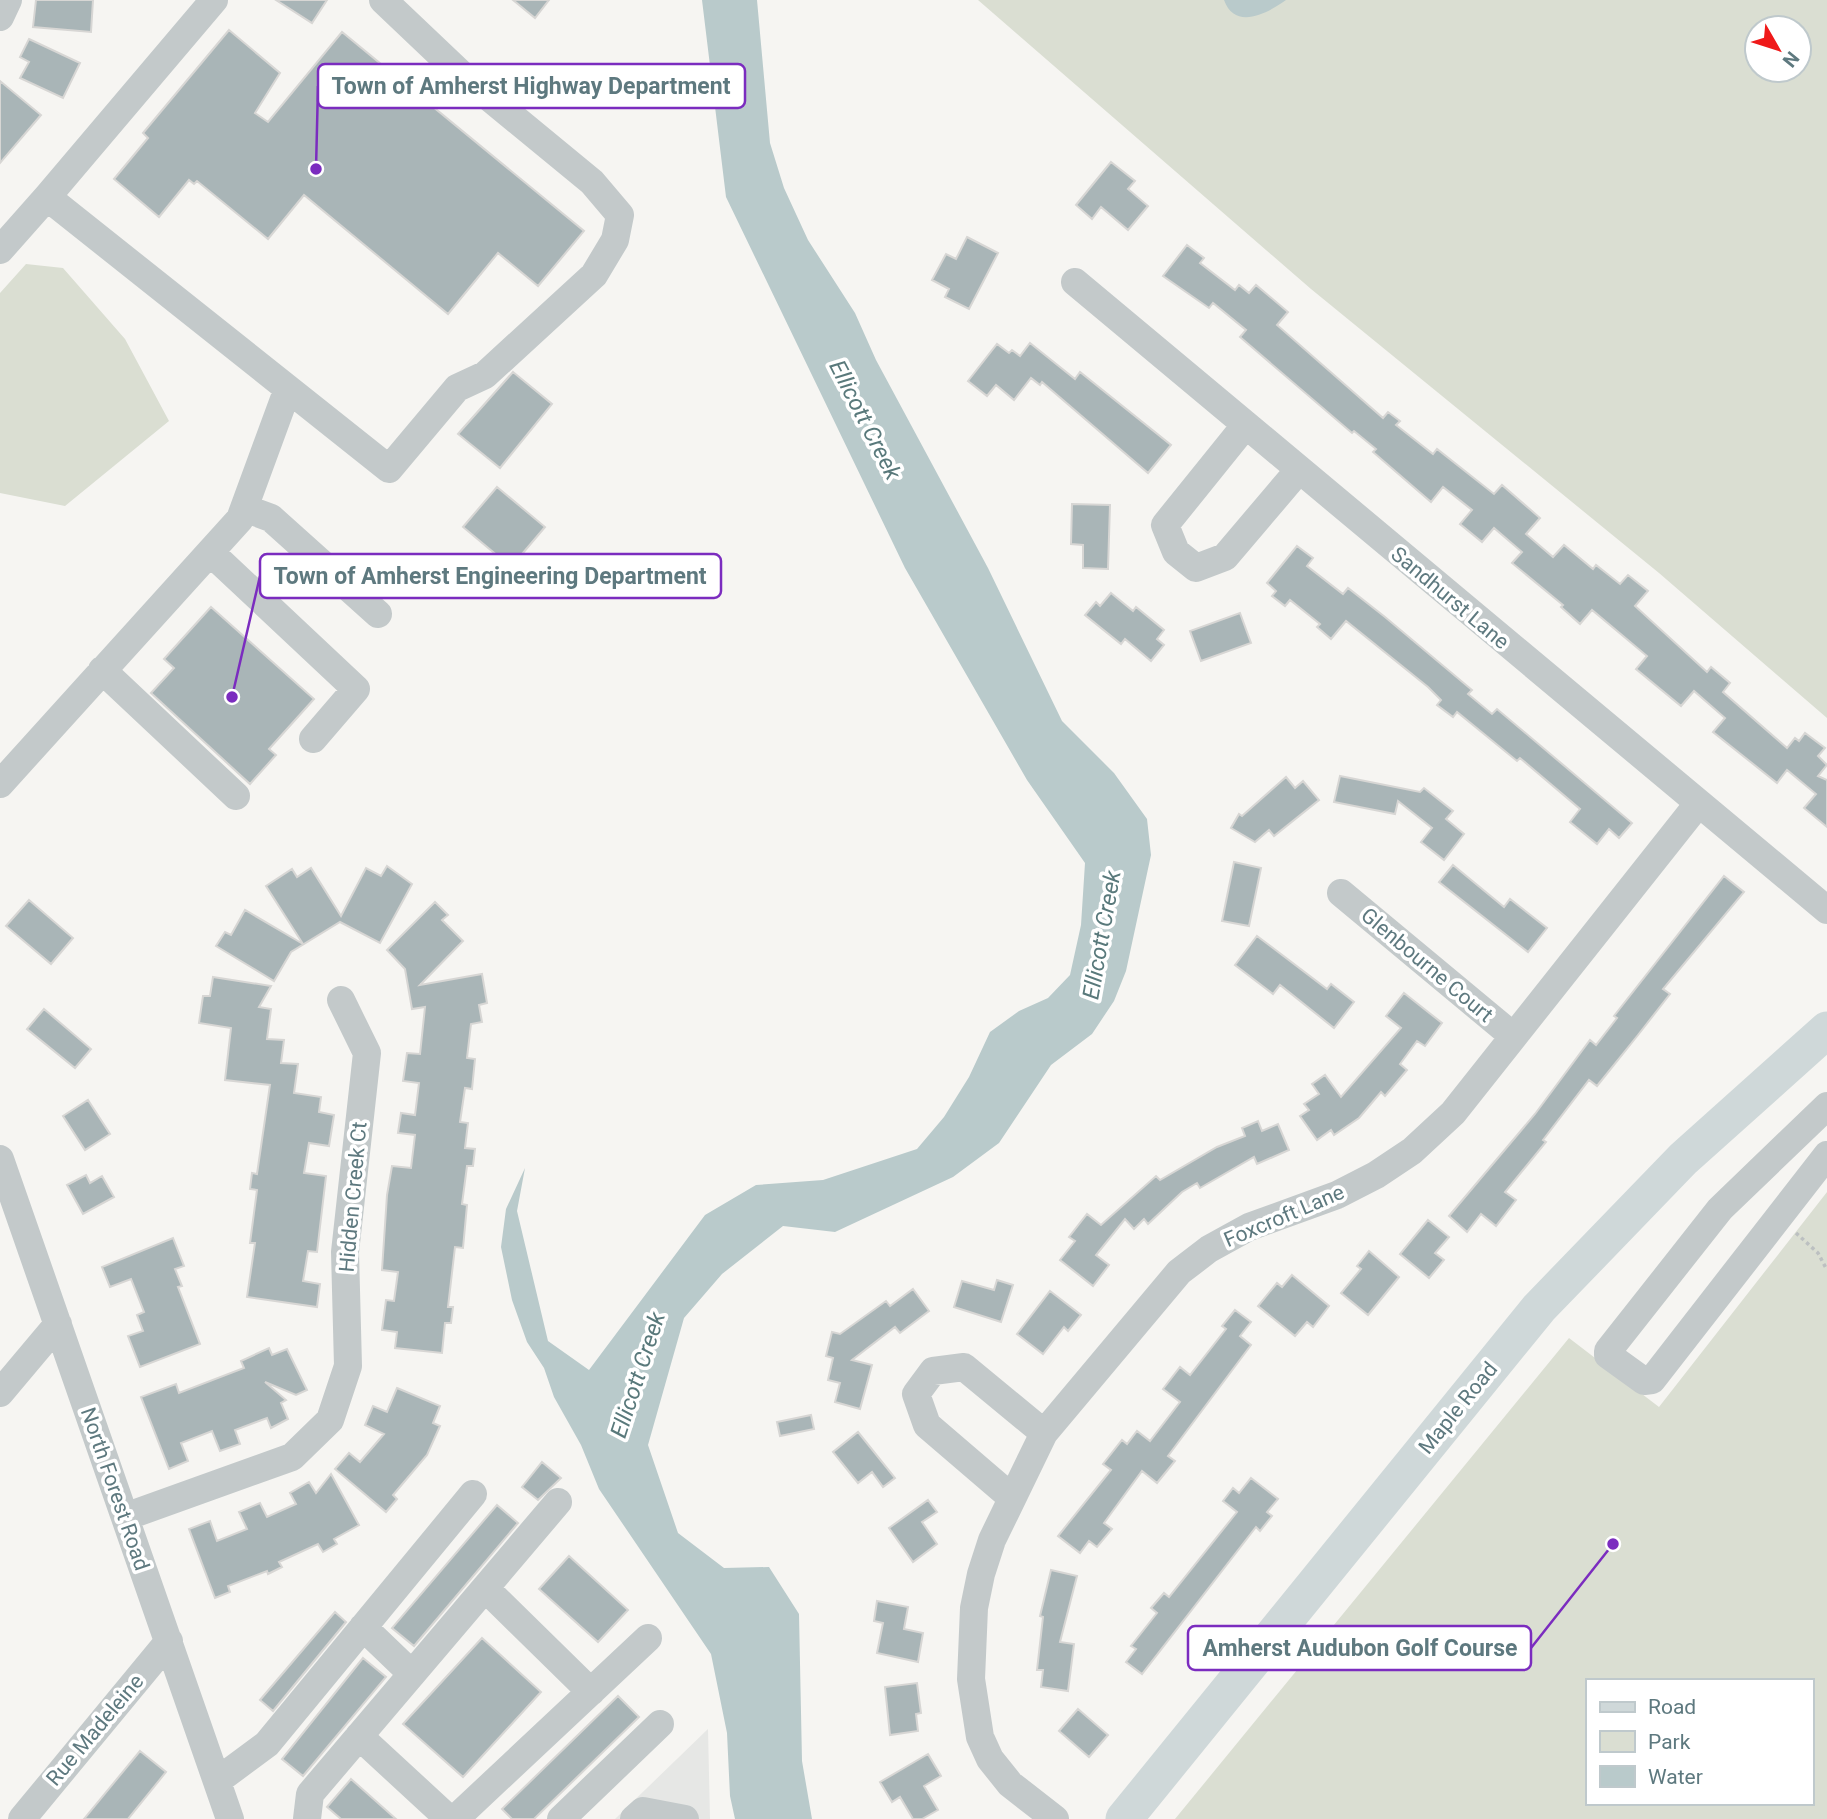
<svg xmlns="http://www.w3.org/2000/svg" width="1827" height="1819" font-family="Roboto,sans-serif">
<rect width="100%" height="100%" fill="#f6f5f2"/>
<path fill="#e6e7e5" d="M 708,1729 L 710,1819 L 615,1819 Z"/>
<path fill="#daded2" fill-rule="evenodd" d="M 978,0 L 1827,0 L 1827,718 L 1659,573 L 1311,289 ZM 1757,28 L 1799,28 L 1799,70 L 1757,70 Z
M 26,264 L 63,268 L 125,339 L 169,421 L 65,506 L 0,493 L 0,293 Z
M 1827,1192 L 1827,1819 L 1175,1819 L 1569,1338 L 1659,1407 ZM 1587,1681 L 1811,1681 L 1811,1803 L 1587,1803 Z"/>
<path fill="#b9cacb" d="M 702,0 L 757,0 L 770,143 L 784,188 L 808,240 L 855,313 L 876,360 L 988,568 L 1062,721 L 1114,773 L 1147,819 L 1151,855 L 1126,971 L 1114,1001 L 1092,1034 L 1051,1065 L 999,1143 L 953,1177 L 835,1232 L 783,1226 L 722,1274 L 684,1318 L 648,1445 L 678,1533 L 724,1568 L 769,1567 L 799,1614 L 802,1761 L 812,1819 L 735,1819 L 730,1796 L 727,1733 L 711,1654 L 599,1489 L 581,1445 L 554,1397 L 544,1368 L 527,1342 L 512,1300 L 501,1247 L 506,1209 L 525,1168 L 517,1211 L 548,1341 L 589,1370 L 705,1215 L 756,1185 L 823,1180 L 917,1149 L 944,1117 L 969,1077 L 990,1032 L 1019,1011 L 1048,998 L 1070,975 L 1081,925 L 1085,863 L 1027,780 L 905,568 L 726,197 Z
M 1224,0 L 1286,0 C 1268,13 1235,31 1224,0 Z"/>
<path fill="#a9b5b7" stroke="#d7d6d4" stroke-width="2" d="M 36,0 L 93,0 L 91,32 L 33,27 Z
M 276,0 L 327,0 L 312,23 Z
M 513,0 L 549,0 L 535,18 Z
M 229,30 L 280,73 L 255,113 L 268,122 L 342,32 L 584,231 L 538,286 L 498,253 L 448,314 L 304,195 L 268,239 L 197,181 L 194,184 L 189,180 L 159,217 L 114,179 L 148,138 L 143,133 Z
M 29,39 L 80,63 L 63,98 L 20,78 L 29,62 L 20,57 Z
M 0,81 L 41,115 L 0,163 Z
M 1111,162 L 1135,181 L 1128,189 L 1148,206 L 1128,230 L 1101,207 L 1092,219 L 1076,205 Z
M 967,237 L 998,253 L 969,309 L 945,297 L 949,289 L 932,280 L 946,254 L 956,259 Z
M 1187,245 L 1204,258 L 1200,263 L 1235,290 L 1239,285 L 1249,293 L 1256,285 L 1288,312 L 1277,325 L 1383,418 L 1388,412 L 1400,421 L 1396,425 L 1433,454 L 1437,449 L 1494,494 L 1502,485 L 1540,518 L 1526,534 L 1553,557 L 1564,545 L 1593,569 L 1596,565 L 1620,584 L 1628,575 L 1648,591 L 1635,606 L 1707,672 L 1711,667 L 1730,683 L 1723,692 L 1787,748 L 1795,738 L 1799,741 L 1805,733 L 1825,748 L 1818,756 L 1827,765 L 1818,776 L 1827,780 L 1827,827 L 1804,808 L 1816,794 L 1787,770 L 1777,783 L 1713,732 L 1725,718 L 1694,691 L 1681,706 L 1636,669 L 1647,656 L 1592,610 L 1580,624 L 1561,607 L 1563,605 L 1512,563 L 1522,552 L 1494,528 L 1482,542 L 1460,524 L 1472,510 L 1443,487 L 1431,502 L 1373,452 L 1376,449 L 1354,431 L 1352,433 L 1240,337 L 1246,330 L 1213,303 L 1209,308 L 1163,276 Z
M 1030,343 L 1075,379 L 1080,372 L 1171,445 L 1148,473 L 1042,382 L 1040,385 L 1031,378 L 1014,400 L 996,385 L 987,396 L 968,381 L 997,344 L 1009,353 L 1012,350 L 1020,356 Z
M 513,372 L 552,404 L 500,468 L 458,434 Z
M 497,487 L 545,527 L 511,567 L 463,527 Z
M 1072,504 L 1110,505 L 1108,569 L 1083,568 L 1083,545 L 1071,544 Z
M 1297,546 L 1313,558 L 1307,566 L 1343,594 L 1348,588 L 1385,617 L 1472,690 L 1468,694 L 1492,714 L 1497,709 L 1632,823 L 1619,838 L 1609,829 L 1597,844 L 1570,822 L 1580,809 L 1520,758 L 1517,761 L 1457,712 L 1453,717 L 1437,705 L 1441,700 L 1428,687 L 1346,621 L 1331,639 L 1317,627 L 1320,624 L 1290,600 L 1285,606 L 1272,596 L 1276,591 L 1267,583 Z
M 1111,593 L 1133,611 L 1136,607 L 1164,630 L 1157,639 L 1164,645 L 1151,661 L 1125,639 L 1121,644 L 1085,615 L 1096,602 L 1100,606 Z
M 211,607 L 314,699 L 269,749 L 276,755 L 250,784 L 151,693 L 174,668 L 164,659 Z
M 1240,613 L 1251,643 L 1201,661 L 1190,631 Z
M 1340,776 L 1420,792 L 1424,788 L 1453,811 L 1446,819 L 1464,834 L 1444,860 L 1421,842 L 1432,828 L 1398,801 L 1395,814 L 1334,802 Z
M 1286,777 L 1295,788 L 1303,781 L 1319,800 L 1274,836 L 1269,830 L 1255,842 L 1231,828 L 1239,814 L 1242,816 Z
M 1234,862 L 1261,868 L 1249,926 L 1222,921 Z
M 1453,865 L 1504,907 L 1510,899 L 1547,928 L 1528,952 L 1439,882 Z
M 387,866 L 412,884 L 380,943 L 340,922 L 291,952 L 274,981 L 216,946 L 225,932 L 231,935 L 245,910 L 303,944 L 266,886 L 292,869 L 297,877 L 311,868 L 341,916 L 366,868 L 381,876 Z
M 1724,876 L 1744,892 L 1663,989 L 1670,994 L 1638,1035 L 1597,1086 L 1589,1080 L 1543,1140 L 1546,1142 L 1505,1192 L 1516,1200 L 1496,1226 L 1481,1214 L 1467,1232 L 1449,1216 L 1535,1114 L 1590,1040 L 1596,1045 L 1617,1018 L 1614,1016 Z
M 29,900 L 73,938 L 51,964 L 6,926 Z
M 435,902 L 448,915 L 442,920 L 463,941 L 420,985 L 482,974 L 487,1003 L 479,1005 L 482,1022 L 471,1024 L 467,1058 L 475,1059 L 472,1089 L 465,1088 L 460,1122 L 468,1123 L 465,1148 L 475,1149 L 473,1166 L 467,1166 L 462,1204 L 467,1205 L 463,1248 L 455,1247 L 448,1307 L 453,1307 L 451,1323 L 445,1323 L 442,1353 L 395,1348 L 397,1332 L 382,1330 L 386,1300 L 394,1301 L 398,1272 L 382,1270 L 387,1195 L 392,1166 L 411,1168 L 415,1135 L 398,1133 L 401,1113 L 415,1115 L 419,1083 L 403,1081 L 407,1053 L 420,1054 L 425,1007 L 412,1009 L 405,969 L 387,950 Z
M 1257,936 L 1327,989 L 1331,984 L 1354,1002 L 1334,1028 L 1280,985 L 1273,994 L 1235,965 Z
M 213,977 L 271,986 L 259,1007 L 271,1009 L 267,1039 L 284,1040 L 281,1063 L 298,1064 L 294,1093 L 321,1097 L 319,1112 L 334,1115 L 329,1146 L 309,1143 L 304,1173 L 326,1176 L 317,1252 L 308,1251 L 303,1281 L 320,1284 L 317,1307 L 247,1297 L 255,1243 L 250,1243 L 257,1190 L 250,1189 L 252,1173 L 257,1174 L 270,1085 L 225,1080 L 231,1028 L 199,1023 L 203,996 L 210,996 Z
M 1404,993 L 1442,1023 L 1425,1046 L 1417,1041 L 1400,1064 L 1407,1070 L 1385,1096 L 1381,1092 L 1359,1118 L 1334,1135 L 1331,1130 L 1317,1140 L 1300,1116 L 1309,1110 L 1304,1104 L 1319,1094 L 1312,1084 L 1325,1075 L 1341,1097 L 1401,1028 L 1386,1016 Z
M 44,1009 L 91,1049 L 75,1068 L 27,1029 Z
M 88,1100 L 110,1134 L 85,1150 L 63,1116 Z
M 1258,1121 L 1262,1131 L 1278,1124 L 1289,1150 L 1257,1164 L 1254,1157 L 1200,1188 L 1197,1183 L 1182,1192 L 1148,1224 L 1144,1219 L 1134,1229 L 1125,1219 L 1096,1255 L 1109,1265 L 1093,1286 L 1060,1260 L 1075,1241 L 1069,1237 L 1087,1214 L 1101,1225 L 1156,1176 L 1160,1180 L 1217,1147 L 1245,1136 L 1242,1128 Z
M 86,1175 L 90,1183 L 102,1176 L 114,1197 L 83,1214 L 67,1185 Z
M 1428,1220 L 1449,1237 L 1435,1253 L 1444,1260 L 1429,1278 L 1400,1254 Z
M 173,1238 L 184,1266 L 175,1269 L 182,1286 L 178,1287 L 200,1344 L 140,1367 L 128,1336 L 143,1331 L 137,1315 L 144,1312 L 131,1279 L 110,1287 L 102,1267 Z
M 1369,1251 L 1399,1277 L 1368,1315 L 1341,1293 L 1361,1269 L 1357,1266 Z
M 1292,1275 L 1329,1306 L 1313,1327 L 1307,1322 L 1295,1336 L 1258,1306 L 1277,1283 L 1282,1287 Z
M 997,1280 L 1013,1285 L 1001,1322 L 954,1307 L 962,1281 L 994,1290 Z
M 913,1289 L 929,1311 L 900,1333 L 895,1327 L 852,1360 L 872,1365 L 860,1409 L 835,1402 L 840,1383 L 828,1380 L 833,1358 L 826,1356 L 832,1332 L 840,1334 L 886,1301 L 890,1306 Z
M 1050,1291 L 1081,1315 L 1068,1331 L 1064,1327 L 1043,1354 L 1017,1334 Z
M 1235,1310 L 1251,1322 L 1240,1336 L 1251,1345 L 1168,1456 L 1175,1461 L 1157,1483 L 1142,1471 L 1104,1523 L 1112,1529 L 1097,1547 L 1089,1541 L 1080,1553 L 1058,1536 L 1111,1470 L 1103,1464 L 1122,1440 L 1127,1444 L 1137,1431 L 1150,1441 L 1180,1402 L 1163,1389 L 1180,1367 L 1190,1375 L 1226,1329 L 1222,1326 Z
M 269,1348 L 272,1355 L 287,1349 L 307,1390 L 296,1395 L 265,1382 L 286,1400 L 281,1403 L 288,1419 L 271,1428 L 267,1418 L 235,1430 L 240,1444 L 220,1451 L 212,1431 L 181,1443 L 188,1461 L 169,1469 L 141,1397 L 176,1384 L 179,1393 L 244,1368 L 241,1361 Z
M 397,1388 L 440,1406 L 433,1423 L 440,1426 L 427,1455 L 393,1495 L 397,1499 L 386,1512 L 335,1469 L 349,1453 L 360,1462 L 384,1434 L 365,1425 L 373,1406 L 387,1412 Z
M 811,1415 L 814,1429 L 780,1436 L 777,1422 Z
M 858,1432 L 895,1478 L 883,1487 L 872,1472 L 858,1483 L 833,1452 Z
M 542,1462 L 561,1478 L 538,1500 L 522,1487 Z
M 331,1474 L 359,1525 L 334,1539 L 337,1544 L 323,1552 L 318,1544 L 279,1562 L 282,1567 L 268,1574 L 267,1571 L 228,1586 L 230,1592 L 215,1598 L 189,1529 L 210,1521 L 217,1541 L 247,1529 L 239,1512 L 260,1503 L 267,1517 L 296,1504 L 290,1493 L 309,1482 L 316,1493 Z
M 1251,1478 L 1278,1499 L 1267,1512 L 1272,1516 L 1260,1531 L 1256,1527 L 1142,1674 L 1126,1662 L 1136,1649 L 1131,1646 L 1157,1613 L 1151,1608 L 1164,1593 L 1169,1597 L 1237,1512 L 1223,1501 L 1233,1488 L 1239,1493 Z
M 928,1500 L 937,1512 L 922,1522 L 937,1544 L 913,1562 L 889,1528 Z
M 497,1505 L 518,1523 L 414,1646 L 392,1628 Z
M 569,1556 L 628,1610 L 598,1642 L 539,1589 Z
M 1051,1570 L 1077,1576 L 1060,1642 L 1074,1644 L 1068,1691 L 1041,1687 L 1043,1670 L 1037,1670 L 1043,1617 L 1040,1616 Z
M 877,1601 L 908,1607 L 904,1629 L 923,1633 L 918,1662 L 877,1653 L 883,1623 L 874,1621 Z
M 335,1612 L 346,1622 L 273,1711 L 260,1700 Z
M 482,1638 L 541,1692 L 463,1777 L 403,1724 Z
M 363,1658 L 386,1677 L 303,1776 L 282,1759 Z
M 917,1683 L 921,1713 L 916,1714 L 918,1731 L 890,1735 L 885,1687 Z
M 618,1696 L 639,1717 L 534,1819 L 512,1819 L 502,1809 Z
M 1078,1709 L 1108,1735 L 1089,1757 L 1059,1731 Z
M 140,1751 L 166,1772 L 128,1819 L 84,1819 Z
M 928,1754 L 941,1776 L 924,1786 L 938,1810 L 922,1819 L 913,1819 L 900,1797 L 892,1802 L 880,1782 Z
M 351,1779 L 396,1819 L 341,1819 L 327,1807 Z"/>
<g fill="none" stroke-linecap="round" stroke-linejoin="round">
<path stroke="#bcc0c1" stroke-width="3.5" stroke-dasharray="3.5 3.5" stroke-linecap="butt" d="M 1796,1233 L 1818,1253 L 1827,1270"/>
<path stroke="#c3c9ca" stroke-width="28" d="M 0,17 L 8,0
M 47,197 L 214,0
M 0,250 L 47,197 L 389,469 L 457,388 L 485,375 L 594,275 L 615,240 L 620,215 L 592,182 L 463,76 L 383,0
M 1075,282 L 1827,910
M 1244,427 L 1165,525 L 1176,552 L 1196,568 L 1225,557 L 1298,471
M 244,508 L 271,518 L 378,614
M 210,552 L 356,689 L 313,739
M 102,670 L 236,796
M 0,784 L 240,519 L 287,391
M 1341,893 L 1513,1036
M 1827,1106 L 1720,1209 L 1608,1351 L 1608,1355 L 1644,1381 L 1652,1380 L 1827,1155
M 0,1159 L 230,1819
M 0,1393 L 58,1324
M 1011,1497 L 927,1425 L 916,1394 L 933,1371 L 964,1367 L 1044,1433
M 125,1517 L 292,1457 L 330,1420 L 348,1366 L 345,1252 L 367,1053 L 341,1000
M 485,1588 L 591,1692
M 363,1627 L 412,1674
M 359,1736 L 449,1819
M 217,1781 L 267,1744 L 473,1494
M 22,1819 L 169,1641
M 307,1819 L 310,1794 L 558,1502
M 455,1819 L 648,1638
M 561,1819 L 660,1724
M 634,1819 L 643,1811 L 685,1819
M 1055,1819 L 1010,1784 L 990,1759 L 980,1737 L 971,1679 L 974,1608 L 981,1574 L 992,1540 L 1044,1433 L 1179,1272 L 1209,1249 L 1249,1227 L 1337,1195 L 1376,1175 L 1412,1151 L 1453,1113 L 1698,804"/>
<path stroke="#cfd8d9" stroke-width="37" d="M 1124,1819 L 1539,1308 L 1683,1159 L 1827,1030"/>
</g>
<g text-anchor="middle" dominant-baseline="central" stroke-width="7" stroke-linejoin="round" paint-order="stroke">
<g font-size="21" fill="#5e797f" stroke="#fff">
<text transform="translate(1450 598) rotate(40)">Sandhurst Lane</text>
<text transform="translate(1427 965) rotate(40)">Glenbourne Court</text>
<text transform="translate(353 1197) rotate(-85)">Hidden Creek Ct</text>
<text transform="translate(1284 1216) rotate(-23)">Foxcroft Lane</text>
<text transform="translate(1458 1408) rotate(-51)">Maple Road</text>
<text transform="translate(115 1489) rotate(71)">North Forest Road</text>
<text transform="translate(95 1730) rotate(-50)">Rue Madeleine</text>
</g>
<g font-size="23" font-style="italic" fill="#59797b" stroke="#fff">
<text transform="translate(865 420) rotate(63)">Ellicott Creek</text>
<text transform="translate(1102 935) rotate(-80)">Ellicott Creek</text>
<text transform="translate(638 1375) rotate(-72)">Ellicott Creek</text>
</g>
</g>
<path fill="none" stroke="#7b2cbf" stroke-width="2.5" d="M316 169L318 86M232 697L260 576M1613 1544L1531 1648"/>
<g fill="#7b2cbf" stroke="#fff" stroke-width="2.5">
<circle cx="316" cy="169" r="7"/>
<circle cx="232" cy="697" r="7"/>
<circle cx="1613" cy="1544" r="7"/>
</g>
<g fill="#fff" stroke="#7b2cbf" stroke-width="2.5">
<rect x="318" y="64" width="427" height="44" rx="7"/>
<rect x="260" y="554" width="461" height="44" rx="7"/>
<rect x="1188" y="1626" width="343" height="44" rx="7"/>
</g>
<g font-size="23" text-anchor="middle" font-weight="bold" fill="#5e797f">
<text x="531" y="94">Town of Amherst Highway Department</text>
<text x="490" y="584">Town of Amherst Engineering Department</text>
<text x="1360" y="1656">Amherst Audubon Golf Course</text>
</g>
<rect x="1586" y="1679" width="228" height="126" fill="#ffffff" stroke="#bfc9cc" stroke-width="2"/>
<rect x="1600" y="1702" width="35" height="10" fill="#cfd8d9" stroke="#bfc9cc" stroke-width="2"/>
<text x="1648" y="1714" font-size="21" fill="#5e797f">Road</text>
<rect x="1600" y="1731" width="35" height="21" fill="#daded2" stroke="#bfc9cc" stroke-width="2"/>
<text x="1648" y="1749" font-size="21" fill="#5e797f">Park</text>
<rect x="1600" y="1766" width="35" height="21" fill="#b9cacb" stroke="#bfc9cc" stroke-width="2"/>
<text x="1648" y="1784" font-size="21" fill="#5e797f">Water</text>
<g transform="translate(1778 49) rotate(129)"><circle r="33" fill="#ffffff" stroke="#bfc9cc" stroke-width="2"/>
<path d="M0-5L12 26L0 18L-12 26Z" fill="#ef1919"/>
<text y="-10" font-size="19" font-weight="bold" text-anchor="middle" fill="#5e797f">N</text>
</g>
</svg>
